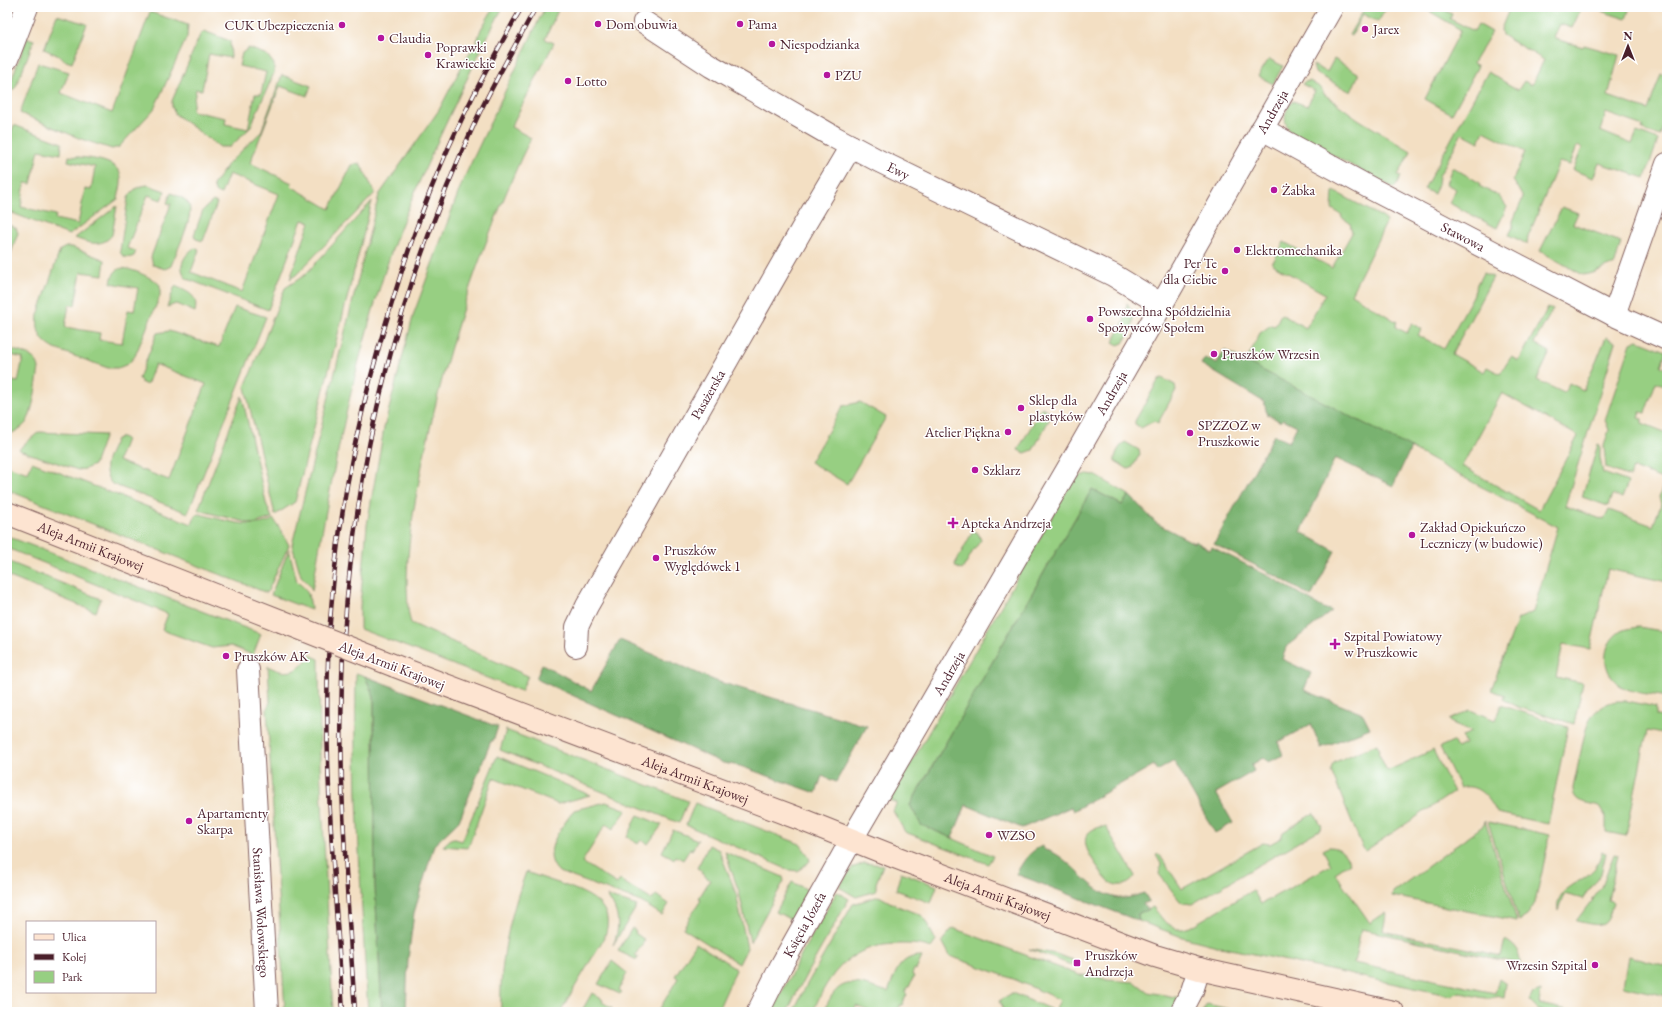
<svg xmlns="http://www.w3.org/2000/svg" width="1674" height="1019" font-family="'EB Garamond',serif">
<rect width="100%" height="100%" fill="#fff"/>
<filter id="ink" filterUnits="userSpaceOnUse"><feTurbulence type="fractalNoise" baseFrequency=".025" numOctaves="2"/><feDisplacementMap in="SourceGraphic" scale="8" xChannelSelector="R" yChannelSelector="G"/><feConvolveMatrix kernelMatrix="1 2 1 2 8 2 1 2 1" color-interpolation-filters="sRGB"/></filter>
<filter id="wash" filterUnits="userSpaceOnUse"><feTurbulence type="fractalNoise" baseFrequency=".012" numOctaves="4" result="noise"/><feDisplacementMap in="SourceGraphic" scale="16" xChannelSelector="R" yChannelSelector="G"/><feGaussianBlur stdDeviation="0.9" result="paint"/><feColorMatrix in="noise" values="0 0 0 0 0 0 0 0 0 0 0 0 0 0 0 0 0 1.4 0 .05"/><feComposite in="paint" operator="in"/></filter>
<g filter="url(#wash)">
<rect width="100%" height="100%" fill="#f3dfc3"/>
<path fill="#97cf82" stroke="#707756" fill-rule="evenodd" d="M 496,7 L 503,7 C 483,44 466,81 448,119 C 428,162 408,205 392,250 C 354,361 331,476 312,591 L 309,584 L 301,576 L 292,545 L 379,195 L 439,110 L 464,62 L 476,43 L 481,29 L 493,9 Z
M 545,7 L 559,8 L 545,39 L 554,43 L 511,127 L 531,138 C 518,163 508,189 497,215 C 459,308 432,405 415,503 C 410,532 407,557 407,587 C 408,599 407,611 411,623 L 528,676 L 521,691 L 360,629 L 360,606 L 367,525 L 384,428 L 414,313 L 463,180 Z
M 1365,7 L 1387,7 L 1378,22 L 1363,14 L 1351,36 L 1349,35 Z
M 1419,7 L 1439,7 L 1452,14 L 1450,19 L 1474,31 L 1478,24 L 1492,32 L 1473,63 L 1478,66 L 1452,114 L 1425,99 L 1461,30 L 1424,8 L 1423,9 Z
M 1510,7 L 1582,7 L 1572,28 L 1560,24 L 1554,37 L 1555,39 L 1583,47 L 1584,45 L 1619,55 L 1608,96 L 1648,110 L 1661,74 L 1667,76 L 1667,115 L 1660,136 L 1642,130 L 1643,126 L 1606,113 L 1600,131 L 1632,144 L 1637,132 L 1658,140 L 1645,178 L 1599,163 L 1593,178 L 1573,170 L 1582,148 L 1577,146 L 1570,165 L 1559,162 L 1528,237 L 1527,244 L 1509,235 L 1513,227 L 1513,221 L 1523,198 L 1513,180 L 1525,152 L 1484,131 L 1479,142 L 1462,133 L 1439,176 L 1438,184 L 1434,194 L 1424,189 L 1488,72 L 1518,90 L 1524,81 L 1532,85 L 1544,60 L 1502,35 L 1501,29 Z
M 1588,7 L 1630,7 L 1626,19 Z
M 150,12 L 188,25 L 187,37 L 154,109 L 119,147 L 112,149 L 81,139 L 20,113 L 38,63 L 69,72 L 61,93 L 112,113 Z
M 57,15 L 87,24 L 72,63 L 66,61 L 57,55 L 44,49 Z
M 204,31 L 230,41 L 231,58 L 209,54 L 202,90 L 196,89 L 192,111 L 226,118 L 225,124 L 248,129 L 255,94 L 261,94 L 266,72 L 239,66 L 242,53 L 249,48 L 267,55 L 274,64 L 274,73 L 250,128 L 230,147 L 220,147 L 175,114 L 172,107 L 172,101 L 200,35 Z
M 27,38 L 34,40 L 16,87 L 13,90 L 8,89 Z
M 1269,59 L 1283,66 L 1273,84 L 1258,76 Z
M 1334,59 L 1358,73 L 1358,76 L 1351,92 L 1315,73 L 1313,65 L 1327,72 Z
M 282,75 L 311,86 L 307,96 L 280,86 L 250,163 L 292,183 L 291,186 L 330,209 L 352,165 L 360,163 L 375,193 L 296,275 L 290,279 L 310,222 L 302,220 L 268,310 L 187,279 C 177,268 183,256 194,248 L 199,250 L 191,272 L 242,292 L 279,194 L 229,174 L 221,194 L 215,192 L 213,185 L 229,163 L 261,132 Z
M 1310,81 L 1321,88 L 1324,94 L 1358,119 L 1411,151 L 1398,175 L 1401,177 L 1394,188 L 1293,134 C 1282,124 1283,111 1293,101 L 1307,106 L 1315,91 L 1302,84 L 1304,82 Z
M 14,125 L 62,143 L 61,154 L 39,150 L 31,184 L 25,183 L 21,207 L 56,215 L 55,219 L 78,224 L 85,189 L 91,190 L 95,167 L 68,161 L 69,156 C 84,158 118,158 121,177 C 122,184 119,192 118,199 L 69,235 L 7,211 L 7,143 Z
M 1452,167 L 1480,183 L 1479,186 L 1498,195 L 1507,207 L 1497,228 L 1449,203 L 1456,189 L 1446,184 Z
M 148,185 L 165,191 L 161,200 L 148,195 L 127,248 L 136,251 L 134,256 C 128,259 122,258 120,251 L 128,198 C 133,189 138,186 148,185 Z
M 1334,191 L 1382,217 L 1387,221 L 1351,294 L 1397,322 L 1395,327 L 1407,333 L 1412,323 L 1422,329 L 1418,335 L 1444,349 L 1473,296 L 1477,284 L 1483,273 L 1493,277 L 1452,354 L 1484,372 L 1487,367 L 1500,374 L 1511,357 L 1519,361 L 1548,307 L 1553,309 L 1534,343 L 1550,352 L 1537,380 L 1564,393 L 1569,383 L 1583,390 L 1596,362 L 1606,337 L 1616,342 L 1565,506 L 1604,520 L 1609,510 L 1653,526 L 1661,504 L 1659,497 L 1665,480 L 1633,468 L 1630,477 L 1606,468 L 1604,446 L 1609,430 L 1605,420 L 1631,343 L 1638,340 L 1666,351 L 1661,366 L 1665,368 L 1667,363 L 1667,386 L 1656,382 L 1645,413 L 1640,412 L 1638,418 L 1642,419 L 1642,423 L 1667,433 L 1667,582 L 1608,569 L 1590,649 L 1563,644 L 1556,677 L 1583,683 L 1574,724 L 1518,707 L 1503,699 L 1505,695 L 1491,690 L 1518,619 L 1533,612 L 1558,527 L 1457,474 L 1405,445 L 1246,362 L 1260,333 L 1271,325 L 1275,326 L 1281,314 L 1306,328 L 1325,294 L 1272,264 L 1284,242 L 1332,268 L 1352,233 L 1350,223 L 1341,217 L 1342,215 L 1332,209 L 1333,192 ZM 1502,393 L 1578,436 L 1539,510 L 1462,466 Z
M 171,193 C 178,196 186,198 189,205 C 194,218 176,252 171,266 L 165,269 L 153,265 L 151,257 L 171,204 L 167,203 Z
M 213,201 L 217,203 L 203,241 L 196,239 L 194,235 L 203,210 Z
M 372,201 L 295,502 L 275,515 L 245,387 L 285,288 L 305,275 Z
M 117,206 L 112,235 C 102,248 88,243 75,238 Z
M 1562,207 L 1578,213 L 1573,224 L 1621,242 L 1615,264 L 1593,273 L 1583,275 L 1540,251 Z
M 7,224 L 16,228 L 18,233 L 10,256 L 7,255 Z
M 66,247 L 72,247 L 105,260 L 103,275 L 81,272 L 75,305 L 69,305 L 65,327 L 100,333 L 99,340 L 122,343 L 128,310 L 134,311 L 138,288 L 111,283 C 112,278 113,272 119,269 C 126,265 155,279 160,285 L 160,296 L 135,356 L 128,364 L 118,368 L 108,368 L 55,349 C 40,341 36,331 38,315 L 60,250 Z
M 175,286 C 188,292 199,295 195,312 L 176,304 L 167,307 Z
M 1127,303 C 1138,319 1133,328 1123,343 L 1118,345 L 1113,342 L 1124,322 Z
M 235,307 L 266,317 L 188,513 L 112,484 C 99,468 109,456 116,439 L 122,437 L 126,439 L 118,461 L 169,480 L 206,384 L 155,364 L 147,385 L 142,383 L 139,378 L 157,333 L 169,331 L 219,347 Z
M 7,348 C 18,352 37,354 39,368 C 37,381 33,413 26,423 C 21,429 14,432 8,435 L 9,440 L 7,440 L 7,409 L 13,381 L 18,382 L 23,358 L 7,354 Z
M 1162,378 L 1175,385 L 1176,390 L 1158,423 L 1154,421 L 1141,428 L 1135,424 L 1135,421 L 1159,379 Z
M 242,396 L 266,503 L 272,518 L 253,524 L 198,510 Z
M 860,402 L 886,417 L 847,484 L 810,462 L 843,406 Z
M 1042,407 L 1048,411 L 1050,418 L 1033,450 L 1025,453 L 1018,450 Z
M 39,432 L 105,435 L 94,465 L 85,469 L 78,470 L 19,450 L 23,445 Z
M 1125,442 L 1139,450 L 1140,454 L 1132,468 L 1128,469 L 1115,461 C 1114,455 1120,445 1125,442 Z
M 1598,444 L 1600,445 L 1600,458 L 1603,473 L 1628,482 L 1622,498 L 1612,495 L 1608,506 L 1582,497 Z
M 32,462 L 192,524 L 196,515 L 199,514 C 223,519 252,531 274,519 L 289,545 L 267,593 L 7,490 L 7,466 L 28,473 Z
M 1087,474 L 1095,475 L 1129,495 L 1122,505 L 1092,489 L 910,805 L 922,825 L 993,856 L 988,864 L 905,832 L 893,811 L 897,803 L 890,800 L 1072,482 L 1080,476 Z
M 973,531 L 978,533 L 981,540 L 973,551 L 962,570 L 956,567 L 955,564 Z
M 7,536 L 261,634 L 253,655 L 231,646 L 212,648 L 162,630 L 168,614 L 7,548 Z
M 289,549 L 297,582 C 308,589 310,597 311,610 L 271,595 Z
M 7,561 L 101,599 L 96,612 L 7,576 Z
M 1639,627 L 1667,632 L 1667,697 C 1653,694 1634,694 1621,686 C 1601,673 1600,644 1621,631 C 1627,628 1633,628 1639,627 Z
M 310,655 L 319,659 L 320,765 L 333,1012 L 285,1012 L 267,709 L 270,702 L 268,666 C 286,676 299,673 310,655 Z
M 356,673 L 365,676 L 374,697 L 375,886 L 382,1012 L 368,1012 C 361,899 354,786 356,673 Z
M 1616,701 L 1627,701 L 1656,707 L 1656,716 L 1667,717 L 1667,735 L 1647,731 L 1626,836 L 1606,832 L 1606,817 L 1599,806 C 1587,802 1573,804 1573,788 C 1576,776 1578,763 1581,751 C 1586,727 1589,707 1616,701 Z
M 1501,705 L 1568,727 L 1548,824 L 1497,813 C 1490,799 1478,782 1460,788 L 1440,747 L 1453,741 L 1457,748 L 1465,744 L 1462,736 L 1472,732 L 1452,723 L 1449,720 L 1470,710 L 1495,720 Z
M 506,730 L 688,801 L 679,823 L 500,750 Z
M 1377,744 L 1379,751 L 1378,752 L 1387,771 L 1433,750 L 1454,792 L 1365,851 L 1361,844 L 1331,771 L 1332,766 L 1335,762 Z
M 497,756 L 590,795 L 558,804 L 493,778 L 468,848 L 443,846 L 452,838 L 462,841 Z
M 606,802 L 627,810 L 613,829 L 606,824 L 582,862 L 617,884 L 620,880 L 652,900 L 656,895 L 669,904 L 662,915 L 641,902 L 559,872 C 539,853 562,827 574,810 Z
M 695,803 L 800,844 L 808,855 L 810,861 L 798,871 L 789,870 L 686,825 Z
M 1314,813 L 1322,827 L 1319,830 L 1192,904 L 1183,903 L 1180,901 L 1159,874 L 1161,864 L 1156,855 L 1159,854 L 1182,889 L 1263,843 L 1270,844 L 1281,838 L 1283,832 Z
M 638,815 L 662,825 L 648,844 L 641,840 L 638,844 L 627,837 L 633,826 L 632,825 Z
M 1485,821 L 1517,921 L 1392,896 L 1393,892 L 1484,825 Z
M 1488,822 L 1550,835 L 1535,903 L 1527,916 L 1519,921 Z
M 1099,827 L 1106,827 L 1135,876 C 1130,886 1117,888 1108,881 C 1104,877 1100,871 1097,866 C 1087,852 1076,834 1099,827 Z
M 673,830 L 698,840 L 692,850 L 690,849 L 683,860 L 676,856 L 673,860 L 673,858 L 662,852 Z
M 709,845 L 719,850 L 736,893 L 747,948 L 739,964 L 683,928 L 701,900 L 699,898 L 710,880 L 701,873 L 702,871 L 697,868 Z
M 1329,847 C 1341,847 1345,854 1350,863 L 1335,873 L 1370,923 L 1385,913 L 1386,915 L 1383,931 L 1501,956 L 1505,940 C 1515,945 1520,952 1520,964 L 1361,929 L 1354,963 L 1495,993 L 1499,979 L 1506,984 L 1504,997 C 1497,995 1493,999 1485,998 C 1475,997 1463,991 1453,994 L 1452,996 L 1221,947 L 1182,937 L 1139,921 L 1138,916 L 1139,913 L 1153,907 L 1164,921 L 1176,929 L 1183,929 L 1190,927 L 1253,890 L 1261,904 L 1331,865 L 1323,850 Z
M 725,852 L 783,877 L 784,881 L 750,942 L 739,892 Z
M 1602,852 L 1606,853 L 1601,874 L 1583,899 L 1564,894 L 1558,911 C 1554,889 1580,884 1592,871 C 1598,866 1600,859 1602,852 Z
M 1614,854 L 1618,855 L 1608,900 L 1613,902 C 1607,930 1600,926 1576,921 L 1602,887 Z
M 864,863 L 883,865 L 876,883 L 876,891 L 856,897 L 839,887 L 852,868 Z
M 526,872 C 537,876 549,880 561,884 C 586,893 618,904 604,938 L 560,1012 L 501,1012 C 499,963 509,918 526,872 Z
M 901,872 L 937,886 L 931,903 L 896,890 Z
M 792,882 L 808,890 L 792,920 L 776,912 Z
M 837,892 L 849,899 L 808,971 L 787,1012 L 782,1012 L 774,1008 L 803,951 Z
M 607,896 L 637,906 L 613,945 C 621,927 619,911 607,896 Z
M 879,896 L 895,905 L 923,916 L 936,941 L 931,948 C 921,944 911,944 901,944 C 853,943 829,971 813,1012 L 793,1012 L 806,986 L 853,904 Z
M 632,928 L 636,931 L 635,933 L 645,940 L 635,955 L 638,957 L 637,960 L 618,951 Z
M 953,928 L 1079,975 L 1096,976 L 1107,980 L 1135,982 L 1148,992 L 1181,998 L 1173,1012 L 1004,1012 L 999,1001 L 1012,993 L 1055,1011 L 1060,1000 L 1016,980 L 950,956 L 942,941 Z
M 696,943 L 734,967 L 736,970 L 717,1012 L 662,1012 L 659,1010 L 678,978 L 675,976 Z
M 1029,949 L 1056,954 L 1073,960 L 1071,965 Z
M 917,956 L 922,957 L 916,970 L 914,969 L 912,975 L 914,976 L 909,987 L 907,987 L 905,993 L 907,994 L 902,1005 L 900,1005 L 898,1010 L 900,1012 L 872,1012 L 856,1006 L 853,1012 L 824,1012 C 838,973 857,982 888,992 C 895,976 897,959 917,956 Z
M 1628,956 L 1667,967 L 1667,996 L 1623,986 Z
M 612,961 L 627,973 L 619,990 L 622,992 L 620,994 L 598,984 Z
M 1541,990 L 1539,1004 L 1577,1012 L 1546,1012 L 1538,1010 L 1529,1001 L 1533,993 Z
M 592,993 L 603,1000 L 602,1002 L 612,1008 L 610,1012 L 581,1012 Z
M 1207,1004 L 1237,1011 L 1202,1012 Z"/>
<path fill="#79b270" stroke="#62684e" d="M 1224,350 L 1411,448 L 1393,486 L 1335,458 L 1301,532 L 1335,551 L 1311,597 L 1280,578 L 1214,544 L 1274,435 L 1289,442 L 1297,426 L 1283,419 L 1281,422 L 1267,414 L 1264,402 L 1201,364 L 1205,358 L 1217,364 Z
M 1092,489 L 1122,505 L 1129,495 L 1156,523 L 1194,543 L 1195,541 L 1210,550 L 1212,547 L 1276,580 L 1323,608 L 1332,611 L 1287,646 L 1282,659 L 1311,673 L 1304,690 L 1363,714 L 1370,728 L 1321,748 L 1311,724 L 1278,742 L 1283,755 L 1269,762 L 1263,758 L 1251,765 L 1254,771 L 1216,793 L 1233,823 L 1215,833 L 1174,761 L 1157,771 L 1154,765 L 1073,811 L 1071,807 L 1022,828 L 966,805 L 952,838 L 921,825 L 910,805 Z
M 620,640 L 716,681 L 867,726 L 836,782 L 822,776 L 816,793 L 740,766 L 723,763 L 536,679 L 542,664 L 591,691 Z
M 365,676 L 498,727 L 493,741 L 491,741 L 459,821 L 434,845 L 414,913 L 408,959 L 406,1012 L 382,1012 L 375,886 L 374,697 Z
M 1042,846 L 1045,850 C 1055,852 1061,857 1069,864 C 1083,876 1100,897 1120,898 C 1128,899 1137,895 1144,893 L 1149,901 L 1143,904 L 1147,910 L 1139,913 L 1138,916 L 1139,921 L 1016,874 C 1023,862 1028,852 1042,846 Z"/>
</g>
<g filter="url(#ink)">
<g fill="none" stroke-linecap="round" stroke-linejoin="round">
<g stroke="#856260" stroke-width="24">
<g id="street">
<path id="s1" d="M 644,22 L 711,66 L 834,137 L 879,161 L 1113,275 L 1161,304"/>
<path d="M 7,59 L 27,7"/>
<path id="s2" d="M 1262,129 L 1374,190 L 1614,315 L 1667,339"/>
<path d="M 1614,315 L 1667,164"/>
<path id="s3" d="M 576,646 L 577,627 L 587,606 L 802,229 L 851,146"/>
<path id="s4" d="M 248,670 L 267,1012"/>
<path id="s5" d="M 758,1012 L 781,966 L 852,839 L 1074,458 L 1332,7"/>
<path d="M 1181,1012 L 1192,991 L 1199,969"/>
</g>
</g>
<g stroke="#856260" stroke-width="24">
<g id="secondary">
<path id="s6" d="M 7,513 L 281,621"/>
<path id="s7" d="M 395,666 L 800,819 L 895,857 L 1155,956 L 1199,969 L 1393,1012"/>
</g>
</g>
<use href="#street" stroke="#fff" stroke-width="22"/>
<use href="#secondary" stroke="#fde4d1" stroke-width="22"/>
<g stroke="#4a1f2b" stroke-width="4.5">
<path id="rail" d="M 343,1012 C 336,896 324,779 328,662 C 332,537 357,413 395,293 C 408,250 423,207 441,165 C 464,111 492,58 522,7
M 355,1012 C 347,887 336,761 344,636 C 356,453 400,284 477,118 C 495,80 516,44 536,7"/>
</g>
<use href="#rail" stroke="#fff" stroke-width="3" stroke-dasharray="9" stroke-linecap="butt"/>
<g stroke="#856260" stroke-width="24" stroke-linecap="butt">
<path id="secondary-bridge" d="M 281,621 L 395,666"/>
</g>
<use href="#secondary-bridge" stroke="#fde4d1" stroke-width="22"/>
</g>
</g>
<g fill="#b5179e" stroke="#fff" stroke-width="1.5">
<circle cx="598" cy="24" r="4"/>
<circle cx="740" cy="24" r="4"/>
<circle cx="342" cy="25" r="4"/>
<circle cx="1365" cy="29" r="4"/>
<circle cx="381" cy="38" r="4"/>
<circle cx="772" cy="44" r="4"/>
<circle cx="428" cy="55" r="4"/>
<circle cx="827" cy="75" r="4"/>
<circle cx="568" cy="81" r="4"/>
<circle cx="1274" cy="190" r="4"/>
<circle cx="1237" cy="250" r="4"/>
<circle cx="1225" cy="271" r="4"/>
<circle cx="1090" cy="319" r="4"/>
<circle cx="1214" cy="354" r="4"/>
<circle cx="1021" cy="408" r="4"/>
<circle cx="1008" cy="432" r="4"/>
<circle cx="1190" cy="433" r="4"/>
<circle cx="975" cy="470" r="4"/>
<path d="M951 517h4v4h4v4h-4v4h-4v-4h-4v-4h4z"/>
<circle cx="1412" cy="535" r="4"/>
<circle cx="656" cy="558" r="4"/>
<path d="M1333 638h4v4h4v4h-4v4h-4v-4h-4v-4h4z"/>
<circle cx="226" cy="656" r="4"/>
<circle cx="189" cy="821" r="4"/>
<circle cx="989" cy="835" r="4"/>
<rect x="1073" y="959" width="8" height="8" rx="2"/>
<circle cx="1595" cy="965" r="4"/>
</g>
<g text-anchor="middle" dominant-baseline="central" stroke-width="3" stroke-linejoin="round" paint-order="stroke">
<g font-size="14" fill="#4a1f2b" stroke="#fff" text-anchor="start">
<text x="606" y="24">Dom obuwia</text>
<text x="748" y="24">Pama</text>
<text x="334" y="25" text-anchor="end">CUK Ubezpieczenia</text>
<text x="1373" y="29">Jarex</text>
<text x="389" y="38">Claudia</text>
<text x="780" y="44">Niespodzianka</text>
<text x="436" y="47">Poprawki<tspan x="436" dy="16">Krawieckie</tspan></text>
<text x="835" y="75">PZU</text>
<text x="576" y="81">Lotto</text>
<text x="1282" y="190">Żabka</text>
<text x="1245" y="250">Elektromechanika</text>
<text x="1217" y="263" text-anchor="end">Per Te<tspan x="1217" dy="16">dla Ciebie</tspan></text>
<text x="1098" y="311">Powszechna Spółdzielnia<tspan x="1098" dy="16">Spożywców Społem</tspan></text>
<text x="1222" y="354">Pruszków Wrzesin</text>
<text x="1029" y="400">Sklep dla<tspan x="1029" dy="16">plastyków</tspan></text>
<text x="1198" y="425">SPZZOZ w<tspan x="1198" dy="16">Pruszkowie</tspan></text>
<text x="1000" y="432" text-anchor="end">Atelier Piękna</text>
<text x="983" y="470">Szklarz</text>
<text x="961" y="523">Apteka Andrzeja</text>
<text x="1420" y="527">Zakład Opiekuńczo<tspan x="1420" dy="16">Leczniczy (w budowie)</tspan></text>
<text x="664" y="550">Pruszków<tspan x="664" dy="16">Wyględówek 1</tspan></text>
<text x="1344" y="636">Szpital Powiatowy<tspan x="1344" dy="16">w Pruszkowie</tspan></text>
<text x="234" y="656">Pruszków AK</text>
<text x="197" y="813">Apartamenty<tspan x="197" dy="16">Skarpa</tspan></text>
<text x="997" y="835">WZSO</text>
<text x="1085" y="955">Pruszków<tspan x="1085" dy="16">Andrzeja</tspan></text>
<text x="1587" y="965" text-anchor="end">Wrzesin Szpital</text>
</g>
<g font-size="14" fill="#4a1f2b" stroke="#fff">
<text stroke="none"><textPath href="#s5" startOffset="1037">Andrzeja</textPath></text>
<text stroke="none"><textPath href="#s1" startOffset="295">Ewy</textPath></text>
<text stroke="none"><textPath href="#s2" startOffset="228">Stawowa</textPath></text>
<text stroke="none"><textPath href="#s5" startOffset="713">Andrzeja</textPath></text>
<text stroke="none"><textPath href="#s3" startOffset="286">Pasażerska</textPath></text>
<text stroke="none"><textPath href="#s6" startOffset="90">Aleja Armii Krajowej</textPath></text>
<text transform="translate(392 665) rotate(21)">Aleja Armii Krajowej</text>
<text stroke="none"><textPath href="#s5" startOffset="389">Andrzeja</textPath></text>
<text stroke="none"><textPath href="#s7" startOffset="321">Aleja Armii Krajowej</textPath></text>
<text stroke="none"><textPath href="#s7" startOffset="645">Aleja Armii Krajowej</textPath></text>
<text stroke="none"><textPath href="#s4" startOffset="243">Stanisława Wołowskiego</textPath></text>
<text stroke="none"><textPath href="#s5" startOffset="99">Księcia Józefa</textPath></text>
</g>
</g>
<rect width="1674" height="1019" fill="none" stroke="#fff" stroke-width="24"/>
<rect x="26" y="921" width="130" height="72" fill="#ffffff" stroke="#b7a5aa"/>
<rect x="34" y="934" width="20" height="6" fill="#fde4d1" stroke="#b7a5aa"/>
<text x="62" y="941" font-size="12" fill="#4a1f2b">Ulica</text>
<rect x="34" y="954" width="20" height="6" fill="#4a1f2b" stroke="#b7a5aa"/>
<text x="62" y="961" font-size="12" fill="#4a1f2b">Kolej</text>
<rect x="34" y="971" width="20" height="12" fill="#97cf82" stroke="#b7a5aa"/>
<text x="62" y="981" font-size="12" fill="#4a1f2b">Park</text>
<g transform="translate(1628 46)" stroke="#ffffff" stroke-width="3" paint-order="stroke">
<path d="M0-3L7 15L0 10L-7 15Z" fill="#4a1f2b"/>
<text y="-6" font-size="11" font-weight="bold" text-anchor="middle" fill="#4a1f2b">N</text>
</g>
</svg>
